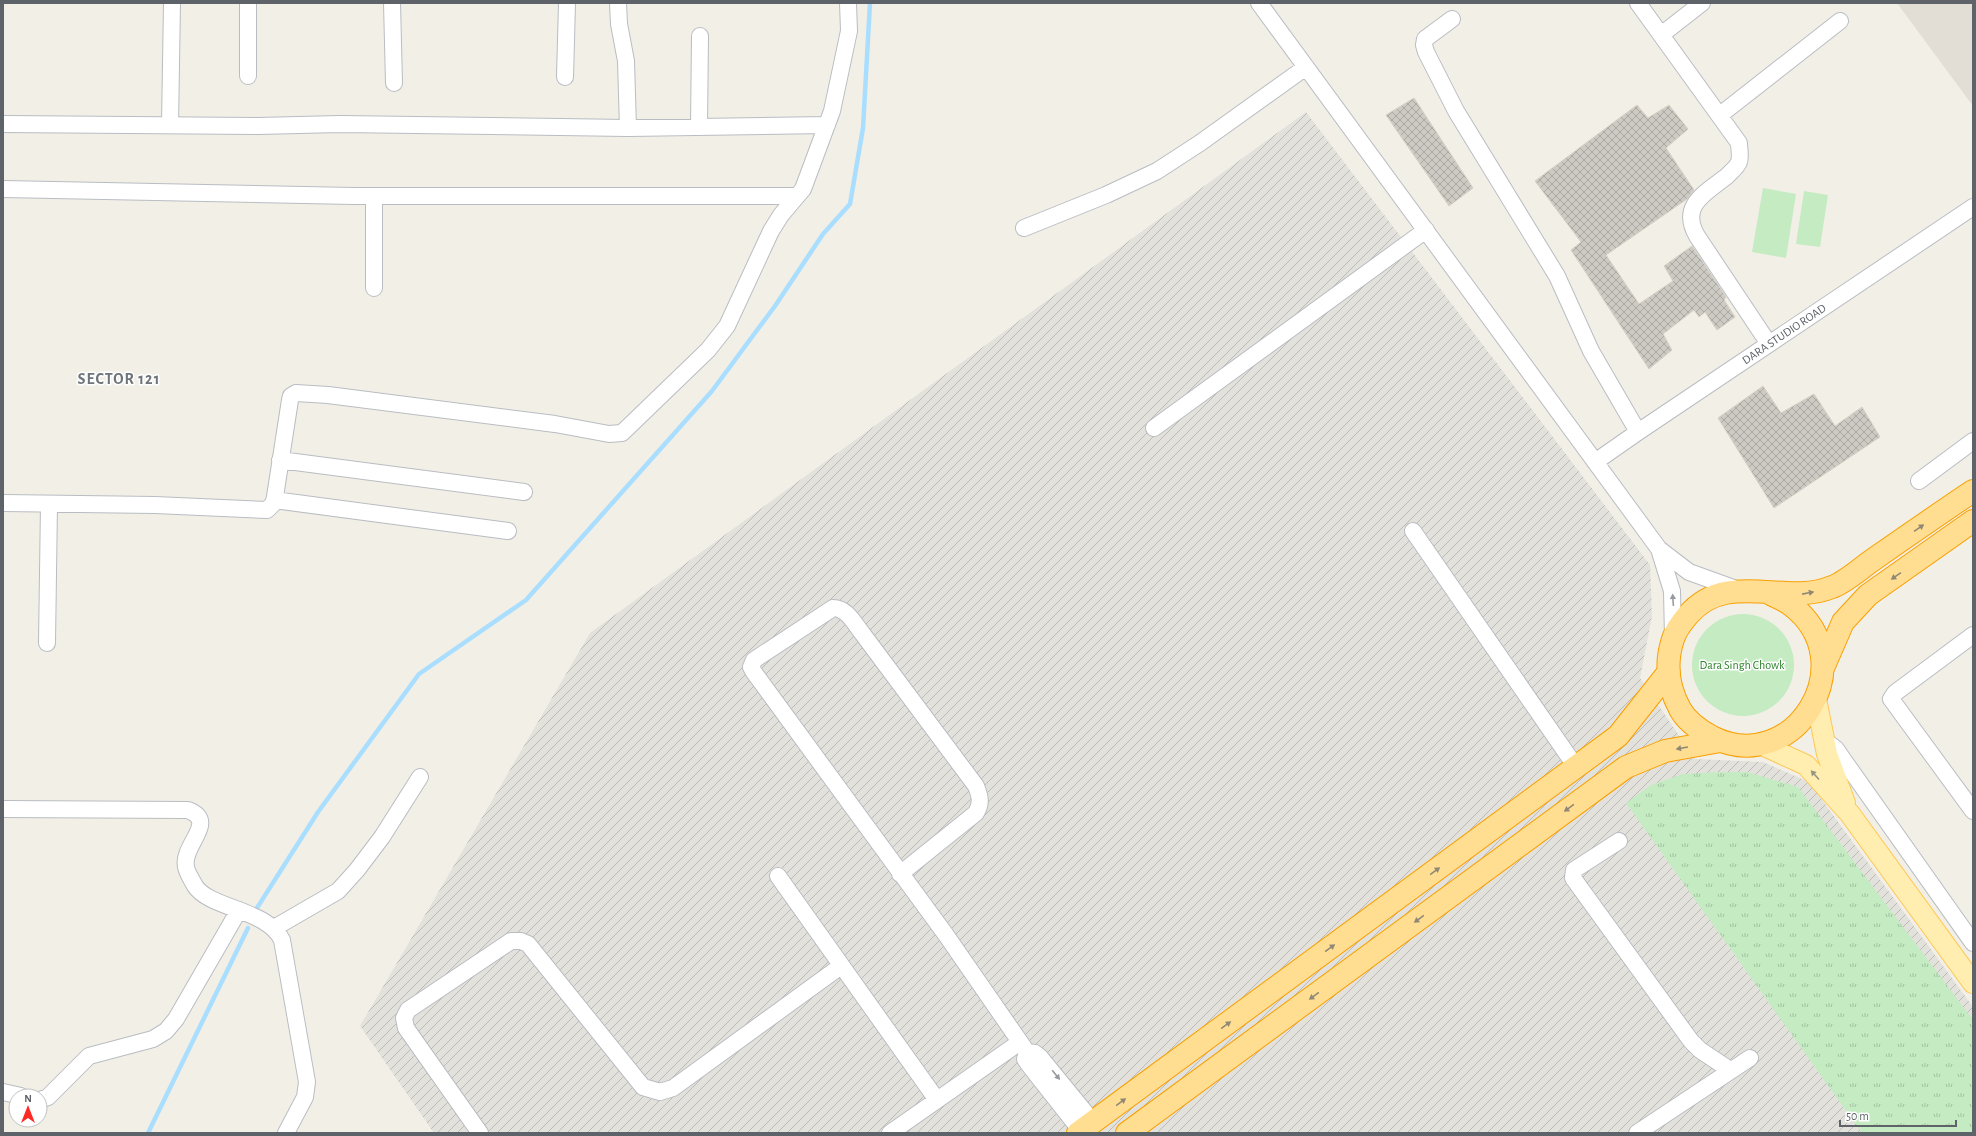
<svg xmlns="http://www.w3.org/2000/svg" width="1976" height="1136" font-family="'Alegreya Sans',sans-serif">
<defs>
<pattern id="industrial-furrows" width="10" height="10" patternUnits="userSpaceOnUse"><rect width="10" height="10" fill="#e3e1db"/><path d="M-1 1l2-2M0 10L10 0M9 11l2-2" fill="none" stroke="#bbbab6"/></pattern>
<pattern id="park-tufts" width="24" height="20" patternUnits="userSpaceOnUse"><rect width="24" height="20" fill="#c4ebc2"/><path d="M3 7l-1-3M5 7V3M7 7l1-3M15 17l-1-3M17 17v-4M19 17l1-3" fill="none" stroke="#a2c2a2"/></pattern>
<pattern id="building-cross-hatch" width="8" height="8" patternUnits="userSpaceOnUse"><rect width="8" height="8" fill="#cdcac4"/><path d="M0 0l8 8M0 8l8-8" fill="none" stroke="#aaa8a3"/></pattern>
</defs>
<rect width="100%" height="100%" fill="#f2efe7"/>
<path fill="url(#industrial-furrows)" d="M 1306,112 L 1650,565 L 1652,616 L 1640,678 L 1695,759 L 1763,762 L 1809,782 L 1973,1007 L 1973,1133 L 434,1133 L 360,1026 L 590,633 Z"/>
<path fill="#e2ded6" d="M 1897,3 L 1973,3 L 1973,106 Z"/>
<path fill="#c4ebc2" d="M 1763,188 L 1796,194 L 1786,258 L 1752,252 Z
M 1804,191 L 1828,195 L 1820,247 L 1796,244 Z
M1692 665a51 51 0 1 1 102 0a51 51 0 1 1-102 0Z"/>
<path fill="url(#park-tufts)" d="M 1720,772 L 1747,772 L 1798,787 L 1973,1020 L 1973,1133 L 1862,1133 L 1626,803 L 1651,785 L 1683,774 Z"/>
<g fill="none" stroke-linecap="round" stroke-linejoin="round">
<path stroke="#aadeff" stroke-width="4.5" d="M 255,911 L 318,812 L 419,674 L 526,600 L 712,391 L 775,306 L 823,234 L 850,204 L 863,128 L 870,3
M 148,1133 L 248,928"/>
</g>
<path fill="url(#building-cross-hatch)" stroke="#d8d1c4" d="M 1414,98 L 1473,188 L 1449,206 L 1386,115 Z
M 1637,105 L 1648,118 L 1669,105 L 1688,129 L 1666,148 L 1694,190 L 1687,199 L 1606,255 L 1639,304 L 1673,281 L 1664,266 L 1692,246 L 1726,297 L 1724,300 L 1735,317 L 1717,330 L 1705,312 L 1699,317 L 1694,310 L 1663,334 L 1672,350 L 1649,369 L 1571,250 L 1581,242 L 1535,181 Z
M 1763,386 L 1781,413 L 1814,394 L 1835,426 L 1862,407 L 1880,437 L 1774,508 L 1718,418 Z"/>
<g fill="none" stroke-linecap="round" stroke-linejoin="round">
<g stroke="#b9bdc2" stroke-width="18">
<path id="minor" d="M 248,3 L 248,76
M 392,3 L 394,83
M 618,3 L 619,24 L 626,61 L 628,128
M 1259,3 L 1659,549 L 1689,572 L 1739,590
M 1638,3 L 1739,143 C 1739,149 1741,156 1739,162 C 1737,167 1731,172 1727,176 C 1706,193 1679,205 1697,236 L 1769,344
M 1452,19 L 1425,39 L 1424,45 L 1426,52 L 1456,111 L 1557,276 L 1591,351 L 1638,432
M 1661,35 L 1702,3
M 565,77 L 567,3
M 1720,115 L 1840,21
M 3,124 L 258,126 L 340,124 L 628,128 L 827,125
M 170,125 L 172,3
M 699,127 L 700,36
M 3,189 L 354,196 L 796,196
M 374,196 L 374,288
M 1024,228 L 1106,195 L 1157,171 L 1200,143 L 1306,67
M 1154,428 L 1426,230
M 280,460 L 524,492
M 1595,462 L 1638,432 L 1973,207
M 1919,481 L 1973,441
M 274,500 L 508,531
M 3,503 L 155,505 L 267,510 L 274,503 L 290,400 L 291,396 L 296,393 L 328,395 L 555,424 L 609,434 L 622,433 L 708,350 L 727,326 L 771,231 L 781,215 L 803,189 L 832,111 L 849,31 L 848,3
M 1413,531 L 1576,767
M 1659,549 L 1672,591 L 1673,638
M 1973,635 L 1895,693 L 1891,699 L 1973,811
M 47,643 L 49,504
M 1824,740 L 1836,749 L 1845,762 L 1973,943
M 3,809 L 188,810 C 219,822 181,845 186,867 C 187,873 192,880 195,886 C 210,909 267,909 282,940 L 307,1082 L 305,1097 L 286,1133
M 1619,841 L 1574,870 L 1573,878 L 1691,1041 L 1700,1050 L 1730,1070
M 900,874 L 976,813 C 982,803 980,796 976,786 L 862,633 C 854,623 847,608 833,608 L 754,660 L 751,667 L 753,671 L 946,935 L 1027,1052 L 1025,1059 L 1029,1065 L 1081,1131
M 778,876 L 937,1100
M 274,928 L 338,891 L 357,870 L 382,837 L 420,777
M 1027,1052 L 1035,1053 L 1040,1057 L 1093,1122
M 3,1092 L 21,1096
M 40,1100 L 48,1097 L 89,1056 L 153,1039 L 166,1031 L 176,1019 L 239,910
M 480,1133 L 406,1028 L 404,1018 L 408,1010 L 511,941 L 521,941 L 528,944 L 643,1087 L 660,1092 L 673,1088 L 841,966
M 890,1133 L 1020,1042
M 1637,1133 L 1750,1058"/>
</g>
<g stroke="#ffc753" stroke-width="22">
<path id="major" d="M 1816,699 L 1827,754 L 1845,803
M 1760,744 L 1806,765 L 1850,814 L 1973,983"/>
</g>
<g stroke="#f99f00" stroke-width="24">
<path id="highway" d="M 1769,593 C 1776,597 1785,600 1791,605 C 1866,662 1794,778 1712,737 C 1699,730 1687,722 1680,709 C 1668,687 1665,663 1673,639 C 1676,630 1682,622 1688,615 C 1728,569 1784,607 1832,587 C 1846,582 1862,567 1874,559 C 1907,536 1940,513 1973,491
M 1823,668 L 1843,622 L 1868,595 L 1973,521
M 1078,1133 L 1618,736 L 1667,674
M 1127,1133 L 1626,767 L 1665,751 L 1720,741"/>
</g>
<use href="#minor" stroke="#fff" stroke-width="16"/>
<use href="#major" stroke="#ffeeaf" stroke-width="20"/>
<use href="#highway" stroke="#ffde91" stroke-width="22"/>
</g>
<defs><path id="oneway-solid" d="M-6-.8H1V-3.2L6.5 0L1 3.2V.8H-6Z"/></defs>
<g fill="#8e8875">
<use href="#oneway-solid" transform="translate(1919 528) rotate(-35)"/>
<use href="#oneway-solid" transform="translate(1896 576) rotate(145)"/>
<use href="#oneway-solid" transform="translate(1808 593) rotate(-11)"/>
<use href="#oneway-solid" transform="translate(1682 748) rotate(170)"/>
<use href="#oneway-solid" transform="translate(1569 808) rotate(144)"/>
<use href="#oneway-solid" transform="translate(1435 871) rotate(-36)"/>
<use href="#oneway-solid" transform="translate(1419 919) rotate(144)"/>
<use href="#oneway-solid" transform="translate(1330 948) rotate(-36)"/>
<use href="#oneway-solid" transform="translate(1314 996) rotate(144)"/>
<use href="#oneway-solid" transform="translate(1226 1025) rotate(-36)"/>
<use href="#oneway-solid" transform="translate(1121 1102) rotate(-36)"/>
</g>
<g fill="#969a9e">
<use href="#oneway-solid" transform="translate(1673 600) rotate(-94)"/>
<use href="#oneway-solid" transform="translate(1056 1075) rotate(51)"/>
</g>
<use fill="#969482" href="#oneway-solid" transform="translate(1815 775) rotate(-132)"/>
<g text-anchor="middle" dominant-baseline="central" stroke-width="3" stroke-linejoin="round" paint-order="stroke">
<g font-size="12" fill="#5e6369" stroke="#fff">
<text transform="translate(1784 334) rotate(-34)">DARA STUDIO ROAD</text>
</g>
<g font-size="12" fill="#2b822b" stroke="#fff">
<text x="1742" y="665">Dara Singh Chowk</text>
</g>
<g font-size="16" font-weight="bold" letter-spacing="1" fill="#6f767b" stroke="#fff">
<text x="119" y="379">SECTOR 121</text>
</g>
</g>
<rect width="1976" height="1136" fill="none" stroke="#5e6369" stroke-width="8"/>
<g transform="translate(28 1108)"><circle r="19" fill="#ffffff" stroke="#bfc1c3"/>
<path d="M0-3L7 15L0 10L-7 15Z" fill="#fb2a24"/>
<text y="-6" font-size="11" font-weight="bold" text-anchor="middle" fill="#5e6369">N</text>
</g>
<path d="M1840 1120v6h116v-6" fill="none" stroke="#5e6369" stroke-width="2"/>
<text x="1846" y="1120" font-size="12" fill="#5e6369" stroke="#ffffff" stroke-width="3" paint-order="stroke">50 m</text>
</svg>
